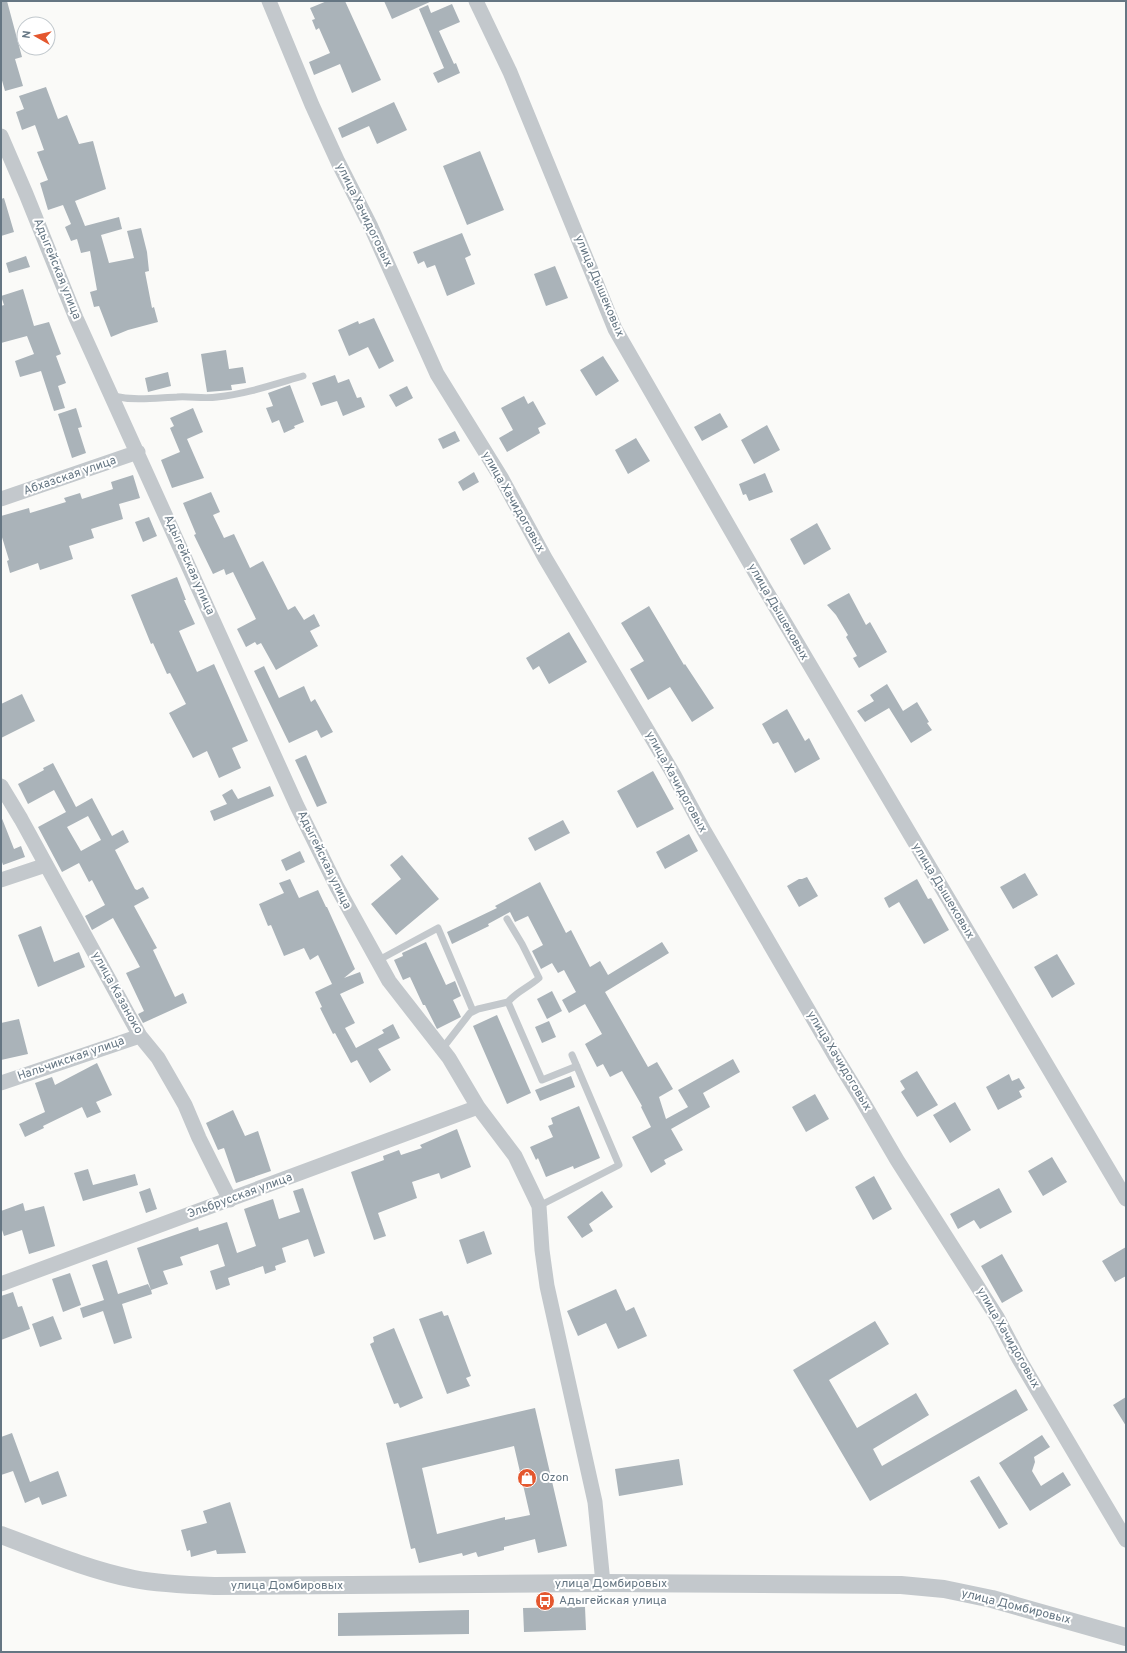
<svg xmlns="http://www.w3.org/2000/svg" width="1127" height="1653" font-family="Overpass,sans-serif">
<rect width="100%" height="100%" fill="#fafaf8"/>
<path fill="#aab3b9" fill-rule="evenodd" d="M 1,1 L 7,1 L 22,57 L 15,59 L 23,86 L 5,91 L 1,77 Z
M 327,1 L 345,1 L 381,80 L 352,93 L 340,64 L 314,75 L 309,62 L 330,53 L 319,28 L 316,30 L 312,20 L 315,19 L 310,8 Z
M 384,1 L 432,1 L 392,19 Z
M 452,4 L 460,22 L 439,31 L 454,64 L 456,63 L 460,73 L 438,83 L 433,73 L 444,68 L 419,9 L 428,5 L 431,13 Z
M 46,87 L 58,119 L 67,115 L 79,144 L 93,141 L 106,189 L 75,201 L 85,226 L 119,217 L 122,229 L 101,235 L 109,263 L 134,258 L 127,231 L 141,228 L 147,252 L 149,271 L 145,272 L 152,308 L 154,307 L 158,322 L 128,330 L 111,337 L 99,306 L 94,307 L 90,292 L 97,290 L 90,251 L 81,253 L 77,239 L 71,241 L 65,227 L 71,224 L 63,205 L 48,210 L 40,183 L 48,180 L 37,152 L 44,150 L 35,125 L 22,130 L 16,112 L 24,109 L 19,96 Z
M 394,102 L 407,130 L 377,144 L 369,126 L 342,138 L 338,128 Z
M 480,151 L 504,210 L 467,225 L 443,166 Z
M 4,198 L 14,232 L 1,236 L 1,199 Z
M 462,233 L 471,255 L 465,258 L 475,284 L 447,296 L 435,265 L 427,268 L 424,261 L 418,264 L 413,252 Z
M 26,256 L 30,267 L 9,273 L 6,263 Z
M 555,266 L 568,298 L 546,306 L 534,274 Z
M 23,289 L 34,326 L 49,322 L 61,354 L 56,356 L 66,383 L 58,386 L 65,408 L 54,411 L 41,371 L 20,377 L 15,361 L 34,354 L 27,336 L 1,343 L 1,306 L 4,305 L 1,296 Z
M 374,318 L 394,361 L 379,369 L 368,347 L 349,356 L 338,330 L 358,321 L 359,324 Z
M 226,350 L 229,369 L 243,367 L 246,383 L 231,385 L 232,390 L 207,392 L 201,354 Z
M 603,356 L 619,381 L 596,396 L 580,370 Z
M 168,372 L 171,386 L 148,392 L 145,378 Z
M 335,375 L 338,383 L 349,379 L 357,398 L 361,397 L 365,407 L 343,416 L 337,401 L 321,406 L 312,383 Z
M 290,385 L 304,422 L 294,426 L 295,428 L 284,433 L 279,420 L 272,423 L 266,408 L 273,406 L 268,393 Z
M 407,386 L 413,398 L 396,407 L 389,395 Z
M 524,396 L 528,404 L 533,401 L 546,424 L 538,428 L 540,433 L 507,452 L 499,438 L 513,430 L 501,408 Z
M 76,408 L 82,427 L 78,428 L 86,453 L 72,458 L 58,414 Z
M 193,408 L 203,432 L 187,439 L 204,478 L 172,488 L 161,460 L 180,452 L 170,428 L 174,426 L 170,418 Z
M 720,413 L 728,427 L 702,441 L 694,427 Z
M 767,425 L 780,450 L 754,464 L 741,440 Z
M 455,431 L 460,441 L 443,449 L 438,439 Z
M 636,438 L 650,461 L 628,474 L 615,450 Z
M 474,472 L 479,482 L 463,491 L 458,482 Z
M 765,473 L 773,492 L 749,501 L 746,494 L 743,495 L 739,484 Z
M 133,475 L 140,498 L 119,504 L 123,519 L 91,529 L 94,538 L 69,546 L 73,559 L 40,570 L 38,563 L 10,573 L 7,561 L 9,560 L 1,534 L 1,516 L 29,508 L 30,513 L 66,502 L 64,498 L 80,493 L 82,499 L 113,489 L 111,482 Z
M 211,492 L 220,512 L 213,515 L 224,538 L 234,534 L 250,568 L 263,561 L 288,610 L 295,606 L 304,620 L 314,614 L 320,626 L 310,631 L 318,646 L 276,670 L 261,643 L 257,645 L 255,642 L 246,647 L 237,629 L 256,619 L 233,572 L 226,575 L 224,569 L 213,574 L 194,535 L 196,534 L 183,503 Z
M 149,517 L 157,536 L 143,542 L 135,522 Z
M 817,523 L 831,549 L 804,565 L 790,539 Z
M 177,577 L 186,600 L 184,600 L 195,624 L 179,631 L 197,672 L 214,664 L 248,741 L 232,748 L 241,768 L 219,778 L 207,751 L 193,758 L 169,713 L 186,704 L 170,673 L 167,674 L 153,643 L 151,644 L 131,595 Z
M 849,593 L 866,625 L 870,622 L 887,652 L 859,668 L 853,658 L 857,656 L 846,637 L 848,635 L 836,615 L 827,605 Z
M 649,606 L 684,665 L 685,664 L 714,708 L 692,722 L 670,687 L 648,700 L 630,669 L 644,661 L 621,623 Z
M 569,632 L 587,662 L 549,684 L 539,666 L 533,670 L 526,658 Z
M 264,666 L 279,698 L 304,686 L 311,702 L 315,699 L 333,732 L 321,738 L 317,730 L 289,743 L 254,671 Z
M 887,684 L 903,711 L 917,702 L 929,722 L 927,723 L 932,730 L 911,743 L 889,708 L 865,722 L 857,711 L 874,701 L 870,695 Z
M 22,694 L 35,721 L 1,738 L 1,704 Z
M 787,709 L 805,741 L 809,738 L 820,759 L 795,773 L 778,742 L 773,744 L 762,724 Z
M 306,755 L 327,803 L 317,807 L 295,760 Z
M 53,763 L 76,807 L 92,798 L 112,836 L 123,830 L 129,842 L 115,850 L 135,889 L 137,890 L 143,887 L 149,898 L 134,906 L 157,948 L 153,950 L 175,997 L 183,993 L 187,1003 L 143,1023 L 138,1014 L 144,1011 L 126,973 L 140,967 L 113,918 L 92,930 L 85,916 L 105,905 L 92,880 L 89,882 L 79,863 L 62,872 L 38,827 L 66,812 L 54,790 L 28,804 L 18,784 L 44,770 L 43,768 ZM 88,816 L 101,840 L 81,851 L 67,827 Z
M 653,771 L 674,809 L 637,828 L 617,791 Z
M 270,786 L 274,796 L 214,821 L 210,811 L 227,804 L 222,795 L 232,789 L 238,799 Z
M 1,816 L 14,849 L 21,846 L 25,857 L 3,865 L 1,859 Z
M 563,820 L 570,833 L 535,851 L 528,838 Z
M 689,834 L 698,851 L 665,869 L 656,852 Z
M 300,851 L 305,862 L 286,871 L 281,860 Z
M 402,855 L 439,899 L 396,935 L 371,904 L 401,879 L 390,865 Z
M 1025,873 L 1038,895 L 1013,909 L 1000,887 Z
M 807,877 L 818,896 L 799,907 L 787,886 L 799,879 L 802,879 Z
M 290,879 L 299,898 L 318,890 L 326,907 L 327,907 L 355,969 L 344,978 L 360,972 L 364,983 L 340,994 L 355,1023 L 345,1028 L 356,1048 L 384,1033 L 382,1030 L 393,1024 L 400,1038 L 378,1049 L 391,1070 L 370,1083 L 357,1060 L 351,1063 L 335,1033 L 333,1034 L 320,1008 L 322,1007 L 315,992 L 332,984 L 318,955 L 310,960 L 304,948 L 284,956 L 271,925 L 268,926 L 259,904 L 284,893 L 279,883 Z
M 917,879 L 928,899 L 931,898 L 949,930 L 924,944 L 899,902 L 889,908 L 884,898 Z
M 540,882 L 566,933 L 571,930 L 590,967 L 600,961 L 608,975 L 662,942 L 669,953 L 605,992 L 648,1067 L 657,1062 L 673,1089 L 659,1097 L 666,1119 L 688,1107 L 678,1090 L 733,1059 L 740,1072 L 703,1093 L 710,1107 L 671,1129 L 683,1150 L 664,1160 L 666,1164 L 651,1173 L 632,1137 L 651,1127 L 641,1107 L 642,1106 L 622,1071 L 610,1077 L 603,1064 L 597,1067 L 585,1044 L 602,1034 L 585,1004 L 569,1013 L 562,1000 L 576,992 L 564,970 L 558,973 L 552,963 L 541,969 L 532,951 L 543,945 L 528,916 L 515,922 L 510,912 L 488,924 L 489,926 L 452,944 L 447,932 L 497,908 L 495,906 Z
M 41,926 L 54,962 L 79,952 L 85,967 L 38,987 L 18,935 Z
M 426,942 L 446,985 L 455,981 L 461,996 L 453,1000 L 461,1017 L 437,1029 L 425,1005 L 423,1005 L 410,977 L 403,980 L 394,960 L 403,956 L 402,953 Z
M 1057,954 L 1075,984 L 1052,998 L 1034,967 Z
M 552,991 L 562,1011 L 547,1019 L 537,999 Z
M 497,1015 L 531,1093 L 507,1104 L 473,1026 Z
M 19,1019 L 28,1054 L 1,1060 L 1,1023 Z
M 549,1021 L 556,1037 L 542,1043 L 535,1027 Z
M 97,1063 L 112,1095 L 96,1102 L 101,1112 L 87,1118 L 82,1107 L 43,1126 L 44,1128 L 25,1137 L 19,1124 L 45,1112 L 35,1083 L 52,1077 L 55,1085 Z
M 917,1071 L 938,1105 L 917,1117 L 901,1092 L 905,1089 L 900,1081 Z
M 1009,1074 L 1012,1081 L 1019,1078 L 1025,1088 L 1019,1091 L 1022,1097 L 998,1110 L 986,1087 Z
M 571,1076 L 575,1087 L 540,1101 L 535,1090 Z
M 815,1094 L 829,1119 L 806,1132 L 792,1107 Z
M 955,1102 L 971,1130 L 950,1143 L 933,1115 Z
M 579,1106 L 600,1158 L 574,1169 L 573,1166 L 546,1177 L 538,1158 L 536,1160 L 530,1147 L 553,1137 L 548,1126 L 553,1124 L 551,1118 Z
M 233,1110 L 245,1136 L 258,1131 L 271,1171 L 236,1183 L 224,1148 L 218,1150 L 206,1123 Z
M 457,1129 L 471,1167 L 441,1179 L 439,1173 L 412,1182 L 417,1198 L 378,1213 L 386,1236 L 374,1240 L 351,1172 L 384,1160 L 383,1156 L 399,1150 L 401,1155 L 422,1148 L 420,1145 Z
M 1052,1157 L 1067,1182 L 1043,1196 L 1028,1171 Z
M 88,1169 L 93,1185 L 135,1174 L 138,1185 L 83,1201 L 74,1173 Z
M 874,1176 L 892,1209 L 873,1220 L 855,1187 Z
M 150,1188 L 157,1209 L 146,1213 L 139,1192 Z
M 303,1188 L 325,1253 L 314,1257 L 308,1239 L 282,1248 L 286,1262 L 275,1266 L 276,1270 L 265,1274 L 263,1266 L 228,1278 L 230,1285 L 216,1290 L 210,1271 L 225,1266 L 218,1244 L 180,1257 L 183,1265 L 163,1271 L 168,1284 L 151,1290 L 152,1294 L 122,1304 L 132,1338 L 114,1344 L 103,1311 L 83,1318 L 80,1308 L 104,1300 L 92,1265 L 107,1260 L 118,1294 L 148,1284 L 151,1290 L 137,1248 L 198,1227 L 199,1231 L 227,1222 L 237,1253 L 256,1246 L 244,1209 L 273,1199 L 279,1219 L 300,1212 L 293,1191 Z
M 999,1188 L 1012,1212 L 980,1229 L 974,1220 L 958,1229 L 950,1214 Z
M 602,1191 L 613,1207 L 589,1224 L 593,1231 L 582,1238 L 567,1217 Z
M 23,1203 L 25,1211 L 44,1206 L 55,1246 L 29,1254 L 22,1230 L 4,1236 L 1,1227 L 1,1211 Z
M 484,1231 L 492,1254 L 467,1264 L 459,1240 Z
M 1126,1247 L 1126,1276 L 1115,1282 L 1102,1261 Z
M 1002,1254 L 1023,1291 L 1002,1303 L 981,1266 Z
M 70,1273 L 81,1305 L 63,1312 L 52,1279 Z
M 616,1289 L 626,1311 L 634,1307 L 647,1336 L 618,1349 L 606,1323 L 578,1336 L 567,1311 Z
M 13,1292 L 18,1307 L 22,1306 L 30,1329 L 1,1340 L 1,1296 Z
M 442,1311 L 444,1316 L 448,1315 L 471,1376 L 466,1378 L 470,1386 L 447,1394 L 419,1319 Z
M 53,1316 L 62,1339 L 40,1347 L 32,1324 Z
M 875,1321 L 889,1344 L 829,1380 L 857,1428 L 916,1393 L 929,1415 L 873,1449 L 882,1466 L 1016,1389 L 1028,1410 L 870,1501 L 793,1370 Z
M 394,1328 L 423,1398 L 400,1408 L 398,1403 L 394,1404 L 370,1344 L 374,1342 L 373,1337 Z
M 1126,1397 L 1126,1426 L 1113,1405 Z
M 535,1408 L 567,1546 L 538,1553 L 535,1539 L 504,1547 L 504,1550 L 478,1557 L 476,1552 L 463,1556 L 462,1553 L 419,1563 L 415,1548 L 411,1549 L 386,1443 ZM 514,1446 L 530,1515 L 505,1520 L 505,1517 L 437,1534 L 422,1468 Z
M 12,1433 L 30,1482 L 58,1471 L 67,1496 L 42,1505 L 39,1497 L 25,1503 L 13,1471 L 1,1475 L 1,1437 Z
M 1042,1435 L 1050,1447 L 1034,1457 L 1035,1462 L 1032,1471 L 1041,1486 L 1063,1472 L 1071,1485 L 1030,1511 L 999,1463 Z
M 679,1459 L 683,1485 L 619,1496 L 615,1469 Z
M 979,1476 L 1008,1524 L 999,1529 L 970,1481 Z
M 230,1502 L 246,1553 L 217,1554 L 216,1550 L 191,1557 L 190,1550 L 187,1551 L 181,1530 L 207,1523 L 203,1511 Z
M 585,1607 L 586,1630 L 524,1632 L 523,1608 Z
M 469,1610 L 469,1634 L 338,1636 L 338,1613 Z"/>
<g fill="none" stroke-linecap="round" stroke-linejoin="round">
<path stroke="#c3c8cc" stroke-width="7" d="M 113,396 C 135,401 155,398 177,397 C 190,396 204,399 217,397 C 246,394 275,384 303,376
M 507,919 L 522,944 L 539,978 C 529,987 516,992 508,1002
M 377,961 L 438,928 L 473,1011
M 442,1049 L 470,1013 L 478,1009 L 508,1002 L 542,1080 L 577,1066
M 539,1206 L 619,1165 L 572,1055"/>
<path stroke="#c3c8cc" stroke-width="15" d="M 269,1 L 312,105 L 338,162 L 371,227 L 437,374 L 502,479 L 545,558 L 674,775 L 703,829 L 835,1056 L 859,1095 L 897,1160 L 997,1317 L 1019,1359 L 1126,1540
M 476,1 L 510,72 L 615,329 L 759,579 L 1126,1199
M 1,136 L 26,194 L 76,318 L 297,806 L 337,887 L 389,981 L 449,1058 L 478,1107 L 515,1156 L 539,1206 L 542,1250 L 547,1286 L 595,1502 L 603,1583
M 1,499 L 138,452
M 1,786 L 21,819 L 140,1036 L 158,1058 L 185,1105 L 199,1138 L 230,1200
M 1,880 L 46,865
M 1,1083 L 140,1036
M 1,1284 L 478,1107"/>
<path stroke="#c3c8cc" stroke-width="18" d="M 1,1535 C 44,1551 89,1570 134,1579 C 160,1584 187,1585 214,1586 L 603,1583 L 901,1585 L 944,1589 L 992,1599 L 1126,1637"/>
</g>
<defs>
<g id="shop-disc" transform="scale(1)"><circle r="9.5" fill="#e4572e" stroke="#fff"/><path d="M-5-2.5h2.3a2.7 3.5 0 0 1 5.4 0H5L5.5 6h-11ZM-1.5-2.5h3a1.5 2.3 0 0 0-3 0Z" fill="#fff"/></g>
<g id="bus-disc" transform="scale(1)"><circle r="9.5" fill="#e4572e" stroke="#fff"/><path d="M-5-6H5V4H4V6H2V4H-2V6H-4V4H-5ZM-3.5-4V0h7V-4ZM-3.5 1.2v1.5H-2V1.2ZM2 1.2v1.5H3.5V1.2Z" fill="#fff"/></g>
</defs>
<g fill-rule="evenodd">
<use href="#shop-disc" x="527" y="1478"/>
<use href="#bus-disc" x="545" y="1601"/>
</g>
<g text-anchor="middle" dominant-baseline="central" stroke-width="4" stroke-linejoin="round" paint-order="stroke">
<g font-size="12" fill="#657683" stroke="#fff">
<text transform="translate(364 215) rotate(64)">улица Хачидоговых</text>
<text transform="translate(57 269) rotate(68)">Адыгейская улица</text>
<text transform="translate(599 286) rotate(67)">улица Дышековых</text>
<text transform="translate(70 476) rotate(-19)">Абхазская улица</text>
<text transform="translate(513 502) rotate(60)">улица Хачидоговых</text>
<text transform="translate(189 565) rotate(66)">Адыгейская улица</text>
<text transform="translate(778 612) rotate(60)">улица Дышековых</text>
<text transform="translate(676 782) rotate(61)">улица Хачидоговых</text>
<text transform="translate(324 860) rotate(64)">Адыгейская улица</text>
<text transform="translate(943 891) rotate(59)">улица Дышековых</text>
<text transform="translate(117 993) rotate(61)">улица Казаноко</text>
<text transform="translate(71 1059) rotate(-19)">Нальчикская улица</text>
<text transform="translate(839 1061) rotate(59)">улица Хачидоговых</text>
<text transform="translate(240 1196) rotate(-20)">Эльбрусская улица</text>
<text transform="translate(1008 1338) rotate(60)">улица Хачидоговых</text>
<text x="611" y="1584">улица Домбировых</text>
<text x="287" y="1586">улица Домбировых</text>
<text transform="translate(1016 1607) rotate(14)">улица Домбировых</text>
</g>
<g font-size="12" fill="#657683" stroke="#fff" text-anchor="start">
<text x="541" y="1478">Ozon</text>
<text x="559" y="1601">Адыгейская улица</text>
</g>
</g>
<rect width="1127" height="1653" fill="none" stroke="#657683" stroke-width="4"/>
<g transform="translate(36 36) rotate(278)"><circle r="19" fill="#ffffff" stroke="#c1c8cd"/>
<path d="M0-3L7 15L0 10L-7 15Z" fill="#e4572e"/>
<text y="-6" font-size="11" font-weight="bold" text-anchor="middle" fill="#657683">N</text>
</g>
</svg>
